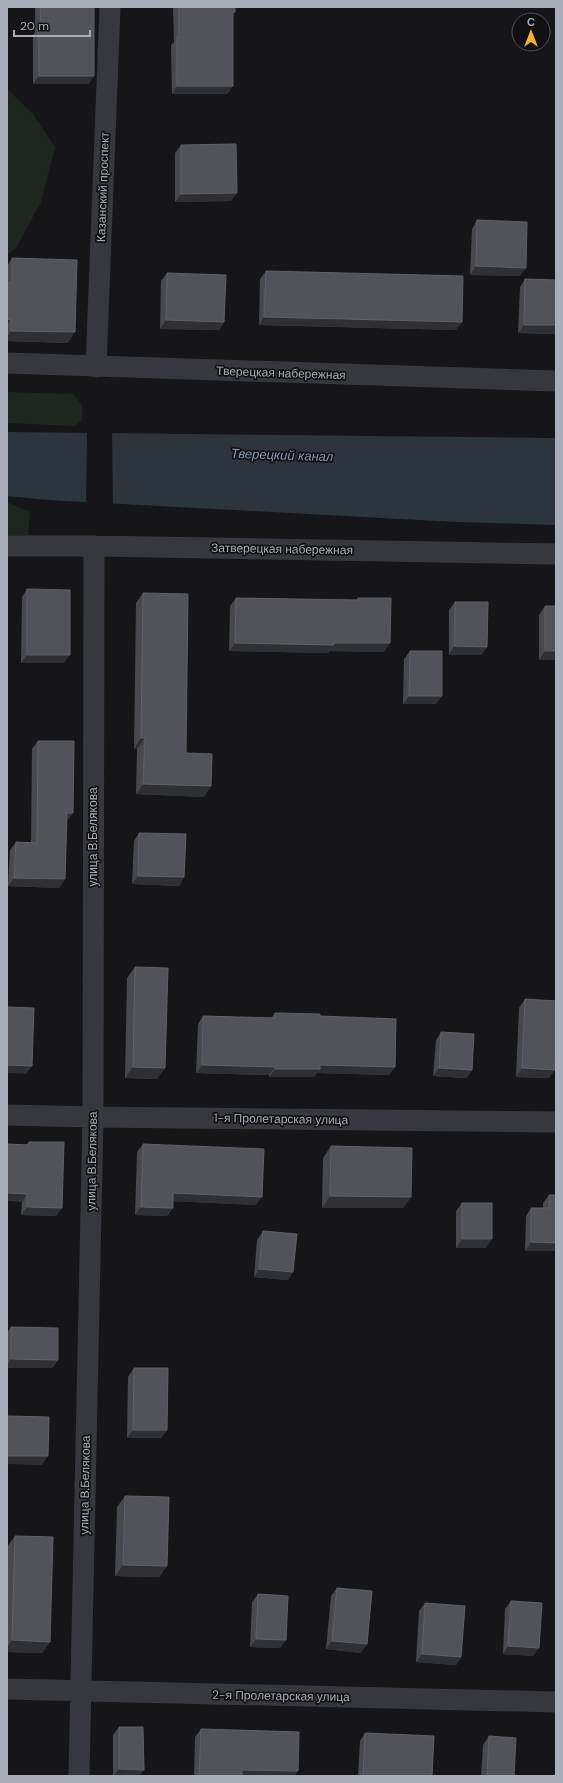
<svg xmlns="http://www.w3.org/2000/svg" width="563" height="1783" font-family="'DM Sans',sans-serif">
<rect width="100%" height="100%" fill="#161618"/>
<path fill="#1e261f" d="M 7,89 L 32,113 L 55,147 L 41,202 L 16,248 L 7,255 Z
M 7,392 L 73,394 L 82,405 L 82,420 L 75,426 L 7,423 Z
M 7,502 L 30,512 L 28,535 L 7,535 Z"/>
<path fill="#2c353c" d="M 7,432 L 556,438 L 556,525 L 456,522 L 48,500 L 7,496 Z"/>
<path fill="#161618" d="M 87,431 L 112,431 L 113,506 L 86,504 Z"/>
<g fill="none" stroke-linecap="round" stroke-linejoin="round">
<path stroke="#37383d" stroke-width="21" d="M 7,363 L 556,381
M 96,367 L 110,7
M 7,546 L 94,546 L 556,554
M 7,1115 L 93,1117 L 556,1122
M 7,1689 L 556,1702
M 79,1776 L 93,1117 L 94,546"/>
</g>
<path fill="#47494d" d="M 35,7 L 94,7 L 89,84 L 33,84 L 33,35 L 35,32 Z
M 173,7 L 235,7 L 233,15 L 233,86 L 227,94 L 172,94 L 171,45 L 174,42 Z
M 181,145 L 231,201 L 175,202 L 175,153 Z
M 477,220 L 520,276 L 470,275 L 472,229 Z
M 12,258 L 68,343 L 7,341 L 7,266 Z
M 266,271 L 456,330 L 259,325 L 260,279 Z
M 167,273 L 224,322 L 219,330 L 160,329 L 161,281 Z
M 525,279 L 556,280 L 556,334 L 518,333 L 520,287 Z
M 27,589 L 64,663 L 21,663 L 22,597 Z
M 143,593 L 186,753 L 211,786 L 204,797 L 136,794 L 137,749 L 134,749 L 136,603 Z
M 236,598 L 357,600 L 358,598 L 384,652 L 329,651 L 328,653 L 229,651 L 230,606 Z
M 455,602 L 487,647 L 481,655 L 449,655 L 449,610 Z
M 545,606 L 556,660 L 539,660 L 539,615 Z
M 410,651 L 436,704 L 403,704 L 404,659 Z
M 38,741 L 67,821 L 65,879 L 59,888 L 8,886 L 10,850 L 16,842 L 31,843 L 32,749 Z
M 139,833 L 184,877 L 179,886 L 132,884 L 134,841 Z
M 135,967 L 165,1068 L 157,1079 L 125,1078 L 127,978 Z
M 525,999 L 549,1078 L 516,1077 L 519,1008 Z
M 275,1013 L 320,1016 L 395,1067 L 389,1075 L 317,1073 L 314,1077 L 269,1077 L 269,1075 L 196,1073 L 198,1024 L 203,1016 L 271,1018 Z
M 441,1032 L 472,1070 L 466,1078 L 433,1076 L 436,1040 Z
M 29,1142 L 62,1208 L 56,1216 L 21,1215 L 22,1202 L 26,1145 Z
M 143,1144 L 256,1205 L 173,1201 L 173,1208 L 167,1216 L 135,1215 L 137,1152 Z
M 331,1146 L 411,1197 L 403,1208 L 322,1208 L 323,1158 Z
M 549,1195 L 556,1195 L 556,1251 L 525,1251 L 526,1216 L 531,1208 L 543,1208 L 543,1203 Z
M 462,1203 L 486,1248 L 456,1248 L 456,1211 Z
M 263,1231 L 288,1280 L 254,1277 L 257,1240 Z
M 11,1327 L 58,1360 L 52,1368 L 7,1368 L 7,1333 Z
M 134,1368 L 167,1430 L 161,1438 L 127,1438 L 128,1377 Z
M 125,1496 L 167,1566 L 159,1577 L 115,1576 L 117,1507 Z
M 15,1536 L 50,1642 L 42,1653 L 7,1652 L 7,1547 Z
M 337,1588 L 361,1653 L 326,1649 L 331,1596 Z
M 258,1594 L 286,1640 L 280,1648 L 250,1647 L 252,1602 Z
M 511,1601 L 533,1656 L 503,1654 L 505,1609 Z
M 425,1603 L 461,1657 L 456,1665 L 416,1662 L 419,1611 Z
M 119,1727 L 139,1776 L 113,1776 L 113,1735 Z
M 201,1729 L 295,1776 L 194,1776 L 195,1737 Z
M 365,1733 L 432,1776 L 358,1776 L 360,1741 Z
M 489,1736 L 514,1776 L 481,1776 L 483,1745 Z"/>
<path fill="#2f3033" d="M 39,76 L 94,76 L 89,84 L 33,84 Z
M 177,86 L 233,86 L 227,94 L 172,94 Z
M 237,193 L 231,201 L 175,202 L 181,194 Z
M 476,266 L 526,268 L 520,276 L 470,275 Z
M 264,317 L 462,322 L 456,330 L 259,325 Z
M 7,319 L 11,320 L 7,325 Z
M 166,320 L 224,322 L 219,330 L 160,329 Z
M 524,325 L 556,325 L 556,334 L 518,333 Z
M 11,331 L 75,332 L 68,343 L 7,341 L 7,336 Z
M 235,643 L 390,643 L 384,652 L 329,651 L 328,653 L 229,651 Z
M 454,646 L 487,647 L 481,655 L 449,655 Z
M 545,651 L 556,651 L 556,660 L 539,660 Z
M 27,655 L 70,655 L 64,663 L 21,663 Z
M 409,696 L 442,696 L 436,704 L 403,704 Z
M 141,738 L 145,738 L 137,749 L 134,749 Z
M 143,784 L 211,786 L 204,797 L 136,794 Z
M 67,813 L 73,813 L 67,821 Z
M 138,876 L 184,877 L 179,886 L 132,884 Z
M 14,878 L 65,879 L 59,888 L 8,886 Z
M 7,1065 L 32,1066 L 26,1074 L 7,1073 Z
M 202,1065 L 275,1067 L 269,1075 L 196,1073 Z
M 320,1065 L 395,1067 L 389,1075 L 317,1073 L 314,1077 L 269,1077 L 275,1069 Z
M 133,1067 L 165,1068 L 157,1079 L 125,1078 Z
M 439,1068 L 472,1070 L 466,1078 L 433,1076 Z
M 522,1068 L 555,1070 L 549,1078 L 516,1077 Z
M 7,1193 L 27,1194 L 22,1202 L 7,1201 Z
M 173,1193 L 262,1197 L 256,1205 L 168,1201 Z
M 330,1196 L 411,1197 L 403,1208 L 322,1208 Z
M 27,1207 L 62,1208 L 56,1216 L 21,1215 Z
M 141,1207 L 173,1208 L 167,1216 L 135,1215 Z
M 462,1239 L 492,1239 L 486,1248 L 456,1248 Z
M 531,1242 L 556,1243 L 556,1251 L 525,1251 Z
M 259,1269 L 293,1272 L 288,1280 L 254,1277 Z
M 11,1359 L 58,1360 L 52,1368 L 7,1368 L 7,1365 Z
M 133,1430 L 167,1430 L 161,1438 L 127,1438 Z
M 7,1456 L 48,1456 L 42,1465 L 7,1464 Z
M 123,1565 L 167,1566 L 159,1577 L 115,1576 Z
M 256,1639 L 286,1640 L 280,1648 L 250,1647 Z
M 12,1640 L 50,1642 L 42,1653 L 7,1652 L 7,1647 Z
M 332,1641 L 367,1644 L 361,1653 L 326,1649 Z
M 508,1646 L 539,1648 L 533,1656 L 503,1654 Z
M 422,1654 L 461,1657 L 456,1665 L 416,1662 Z
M 119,1769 L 144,1770 L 139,1776 L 114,1776 Z
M 242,1770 L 298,1771 L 295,1776 L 238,1776 Z"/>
<path fill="#525359" stroke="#5f6168" d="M 40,7 L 94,7 L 94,76 L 39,76 L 38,27 L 41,27 Z
M 179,7 L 235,7 L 235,12 L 233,12 L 233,86 L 177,86 L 177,37 L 179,37 Z
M 236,144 L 237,193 L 181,194 L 181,145 Z
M 477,220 L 527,222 L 526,268 L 476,266 Z
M 12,258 L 77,260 L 75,332 L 11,331 L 11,320 L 7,319 L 7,283 L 12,283 Z
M 266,271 L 463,276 L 462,322 L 264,317 Z
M 167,273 L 226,275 L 224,322 L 166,320 Z
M 525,279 L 556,280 L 556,325 L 524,325 Z
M 27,589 L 70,590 L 70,655 L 27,655 Z
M 143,593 L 188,594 L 186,753 L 212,754 L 211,786 L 143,784 L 145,738 L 141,738 Z
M 236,598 L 358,600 L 358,598 L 391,598 L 390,643 L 334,643 L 334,645 L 235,643 Z
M 455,602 L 488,602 L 487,647 L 454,646 Z
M 545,606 L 556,606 L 556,651 L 545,651 Z
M 410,651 L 442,651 L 442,696 L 409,696 Z
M 38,741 L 74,741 L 73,813 L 67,813 L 65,879 L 14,878 L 16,842 L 37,843 Z
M 139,833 L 186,834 L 184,877 L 138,876 Z
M 135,967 L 168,968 L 165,1068 L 133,1067 Z
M 525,999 L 556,1001 L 556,1041 L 555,1070 L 522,1068 Z
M 7,1007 L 34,1008 L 32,1066 L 7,1065 Z
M 275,1013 L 320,1014 L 320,1016 L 396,1019 L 395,1067 L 320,1065 L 320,1069 L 275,1069 L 275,1067 L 202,1065 L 203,1016 L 275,1018 Z
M 441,1032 L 474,1034 L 472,1070 L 439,1068 Z
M 29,1142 L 64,1142 L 62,1208 L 27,1207 L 27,1194 L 7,1193 L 7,1144 L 29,1145 Z
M 143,1144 L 264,1149 L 262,1197 L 173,1193 L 173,1208 L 141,1207 Z
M 331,1146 L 412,1148 L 411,1197 L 330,1196 Z
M 549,1195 L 556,1195 L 556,1243 L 531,1242 L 531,1208 L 549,1208 Z
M 462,1203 L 492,1203 L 492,1239 L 462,1239 Z
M 263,1231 L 297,1234 L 293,1272 L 259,1269 Z
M 11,1327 L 58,1328 L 58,1360 L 11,1359 Z
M 134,1368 L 168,1368 L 167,1430 L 133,1430 Z
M 7,1416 L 49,1417 L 48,1456 L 7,1456 Z
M 125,1496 L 169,1497 L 167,1566 L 123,1565 Z
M 15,1536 L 53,1537 L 50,1642 L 12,1640 Z
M 337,1588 L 372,1591 L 367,1644 L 332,1641 Z
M 258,1594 L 288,1596 L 286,1640 L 256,1639 Z
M 511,1601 L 542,1603 L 539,1648 L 508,1646 Z
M 425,1603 L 465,1606 L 461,1657 L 422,1654 Z
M 119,1727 L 143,1727 L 144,1770 L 119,1769 Z
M 201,1729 L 299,1732 L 298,1771 L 242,1770 L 242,1776 L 199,1776 Z
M 365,1733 L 434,1736 L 432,1776 L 363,1776 Z
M 489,1736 L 516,1738 L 514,1776 L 487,1776 Z"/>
<g text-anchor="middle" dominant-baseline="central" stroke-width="3.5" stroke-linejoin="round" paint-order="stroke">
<g font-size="12" fill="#a8adb8" stroke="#111113">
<text transform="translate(103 187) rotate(-88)">Казанский проспект</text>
<text transform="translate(281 373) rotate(2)">Тверецкая набережная</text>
<text transform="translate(282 549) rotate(1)">Затверецкая набережная</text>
<text transform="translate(93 837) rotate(-90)">улица В.Белякова</text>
<text transform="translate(281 1119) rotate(1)">1-я Пролетарская улица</text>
<text transform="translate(92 1161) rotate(-89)">улица В.Белякова</text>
<text transform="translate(85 1485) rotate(-89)">улица В.Белякова</text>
<text transform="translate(281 1696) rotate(1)">2-я Пролетарская улица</text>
</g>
<g font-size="13" font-style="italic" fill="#7f9bb3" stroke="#111113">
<text transform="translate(282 455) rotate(2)">Тверецкий канал</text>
</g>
</g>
<rect width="563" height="1783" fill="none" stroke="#a8adb8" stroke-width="16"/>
<g transform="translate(531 32)"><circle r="19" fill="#111113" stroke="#4d4f55"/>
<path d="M0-3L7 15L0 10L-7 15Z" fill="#f2b134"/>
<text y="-6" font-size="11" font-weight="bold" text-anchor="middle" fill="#a8adb8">С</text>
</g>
<path d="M14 30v6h76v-6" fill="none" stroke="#a8adb8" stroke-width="2"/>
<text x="20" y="30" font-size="12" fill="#a8adb8" stroke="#111113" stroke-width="3" paint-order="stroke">20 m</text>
</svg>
